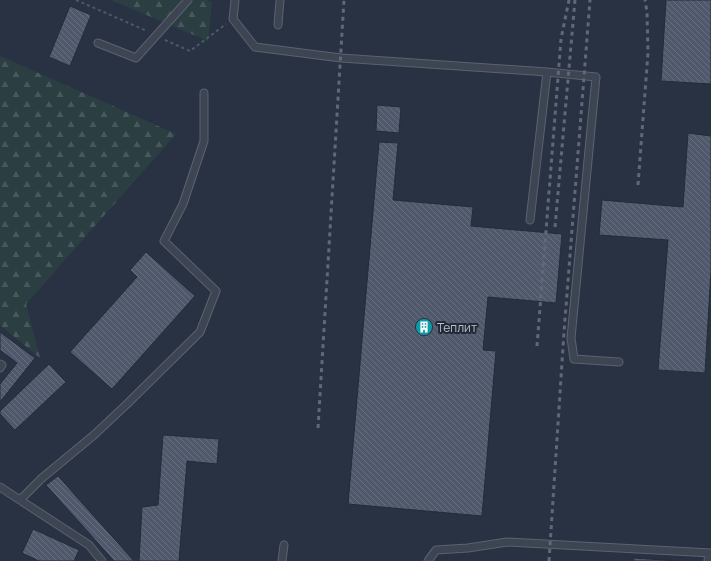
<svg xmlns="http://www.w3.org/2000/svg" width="711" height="561" font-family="Manrope,sans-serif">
<defs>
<pattern id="forest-firs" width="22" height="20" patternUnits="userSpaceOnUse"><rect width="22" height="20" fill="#2b3f43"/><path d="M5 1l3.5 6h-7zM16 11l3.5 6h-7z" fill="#48595d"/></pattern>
<pattern id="building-back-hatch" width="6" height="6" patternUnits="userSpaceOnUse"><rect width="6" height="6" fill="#50596b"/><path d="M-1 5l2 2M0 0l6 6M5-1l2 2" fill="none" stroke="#676f7f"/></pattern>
</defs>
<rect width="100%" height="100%" fill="#293242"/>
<path fill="url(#forest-firs)" d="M 111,0 L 207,0 L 212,2 L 208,41 Z
M 0,56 L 176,134 L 26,304 L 40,358 L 0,325 Z"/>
<path fill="url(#building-back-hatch)" stroke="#242b3a" d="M 666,0 L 711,0 L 711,84 L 661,81 Z
M 70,6 L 91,15 L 70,66 L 49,57 Z
M 377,105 L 401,107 L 399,133 L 376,131 Z
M 688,133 L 711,136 L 711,271 L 705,373 L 658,370 L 668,240 L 599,235 L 602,200 L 683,207 Z
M 379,142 L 398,143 L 393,200 L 473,207 L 471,226 L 562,234 L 556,303 L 488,297 L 483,350 L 496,351 L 482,516 L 348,504 Z
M 146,252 L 195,296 L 112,389 L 70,352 L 137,277 L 130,270 Z
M 0,332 L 35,358 L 0,402 L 0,384 L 17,363 L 0,350 Z
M 49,364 L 66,382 L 15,430 L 0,414 L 0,411 Z
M 163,435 L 219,439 L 217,464 L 187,461 L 179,561 L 139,561 L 142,507 L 158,505 Z
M 58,476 L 134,561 L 114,561 L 46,485 Z
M 33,529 L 79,550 L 74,561 L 39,561 L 22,553 Z
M 634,558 L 678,561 L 633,561 Z"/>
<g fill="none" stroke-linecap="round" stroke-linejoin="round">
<g stroke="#5c626f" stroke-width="9">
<path id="service" d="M 235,0 L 233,19 L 255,47 L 341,58 L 547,72 L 596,77 L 571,338 L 574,359 L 619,362
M 278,25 L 280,0
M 98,43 L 136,58 L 188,0
M 530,220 L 547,72
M 0,364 L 2,365 L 0,368
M 0,487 L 89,545 L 102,561
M 20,500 L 42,478 L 94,435 L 127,404 L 200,332 L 216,291 L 164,241 L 183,204 L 204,141 L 204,93
M 282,561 L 284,545
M 428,561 L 436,550 L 468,548 L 507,542 L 711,553
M 708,561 L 709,553"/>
</g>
<path stroke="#495c60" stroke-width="2" stroke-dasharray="3 3" stroke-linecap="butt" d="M 76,0 L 147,31
M 165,40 L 190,51 L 226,24"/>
<use href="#service" stroke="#3d4452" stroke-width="7"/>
<path stroke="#606879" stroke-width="3" stroke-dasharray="4 4" stroke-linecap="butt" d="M 638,185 L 648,53 L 647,12 L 645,0
M 555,227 L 575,0
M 537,346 L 561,39 L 569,0
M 318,428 L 344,0
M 549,561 L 564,332 L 590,0"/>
</g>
<defs>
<g id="building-disc" transform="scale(0.9)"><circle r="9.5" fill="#0f9aa8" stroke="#222938"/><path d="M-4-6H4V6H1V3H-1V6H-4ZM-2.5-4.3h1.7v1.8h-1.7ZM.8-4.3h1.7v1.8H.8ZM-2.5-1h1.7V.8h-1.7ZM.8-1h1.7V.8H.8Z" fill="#fff"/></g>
</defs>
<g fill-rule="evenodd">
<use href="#building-disc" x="424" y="327"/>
</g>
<g text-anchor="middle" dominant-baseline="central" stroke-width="4" stroke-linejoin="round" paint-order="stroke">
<g font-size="12" fill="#bbc0cc" stroke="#222938" text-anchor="start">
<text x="437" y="327">Теплит</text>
</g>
</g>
</svg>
